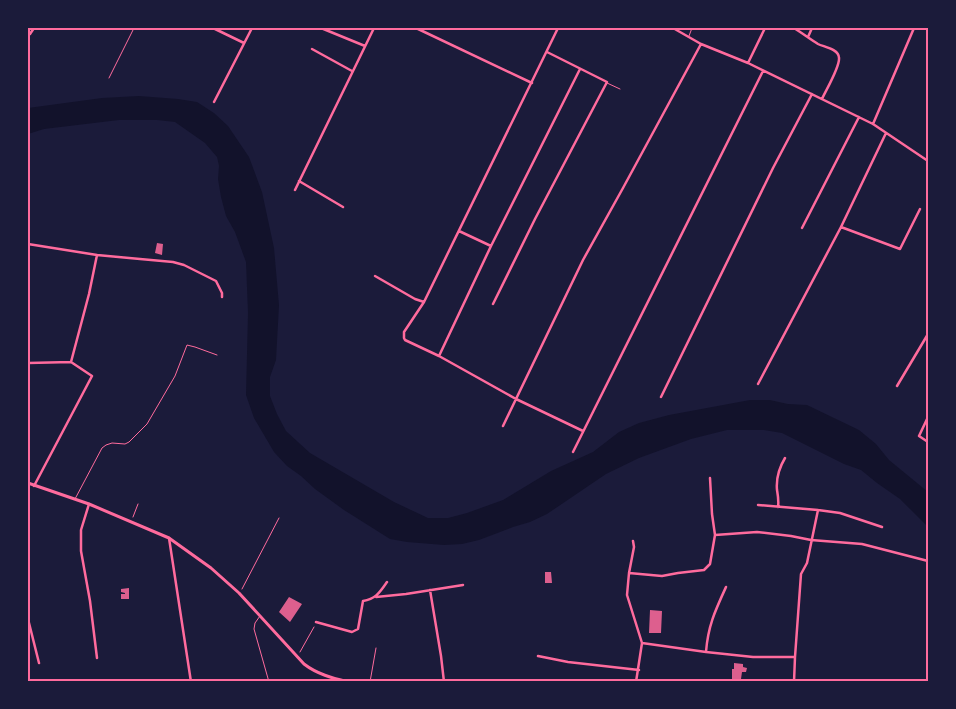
<svg xmlns="http://www.w3.org/2000/svg" width="956" height="709" font-family="'Archivo Narrow',sans-serif">
<rect width="100%" height="100%" fill="#1b1b3a"/>
<path fill="#12122b" d="M 139,96 L 178,99 L 197,102 L 214,113 L 228,126 L 249,157 L 262,192 L 274,248 L 279,305 L 276,360 L 270,377 L 270,396 L 277,414 L 286,431 L 310,453 L 394,502 L 428,518 L 448,518 L 467,513 L 503,500 L 551,471 L 593,452 L 619,432 L 639,423 L 669,415 L 750,400 L 770,400 L 788,404 L 807,405 L 859,430 L 876,444 L 889,460 L 928,492 L 928,527 L 900,499 L 877,483 L 861,470 L 844,464 L 782,433 L 764,430 L 727,430 L 691,439 L 639,458 L 606,474 L 547,514 L 530,522 L 513,527 L 479,540 L 462,544 L 444,545 L 407,542 L 390,539 L 344,510 L 315,489 L 301,476 L 287,466 L 274,452 L 254,418 L 246,395 L 248,313 L 246,262 L 235,232 L 226,216 L 221,197 L 218,179 L 219,166 L 217,157 L 205,143 L 175,122 L 157,120 L 119,120 L 44,129 L 28,134 L 28,108 L 102,98 Z"/>
<path fill="#dd5f8e" d="M 157,243 L 163,244 L 162,255 L 155,253 Z
M 545,572 L 551,572 L 552,583 L 545,583 Z
M 129,588 L 129,599 L 121,599 L 121,594 L 125,594 L 125,593 L 121,592 L 121,589 Z
M 289,597 L 302,604 L 290,622 L 279,612 Z
M 650,610 L 662,611 L 661,633 L 649,633 Z
M 734,663 L 743,664 L 743,667 L 747,668 L 746,672 L 742,672 L 741,679 L 732,679 L 732,669 L 734,669 Z"/>
<g fill="none" stroke-linecap="round" stroke-linejoin="round">
<path stroke="#ff6b9d" stroke-width="1" d="M 133,517 L 138,504
M 242,589 L 279,518
M 300,652 L 314,627
M 370,682 L 376,648"/>
<path stroke="#ff6b9d" stroke-width="1" d="M 689,36 L 692,28
M 109,78 L 134,28
M 607,83 L 620,89
M 75,499 L 102,448 L 106,445 L 112,443 L 125,444 L 129,442 L 147,424 L 175,376 L 187,345 L 195,347 L 217,355
M 260,616 L 255,623 L 254,629 L 269,682"/>
<path stroke="#ff6b9d" stroke-width="2.5" d="M 213,28 L 244,43
M 321,28 L 365,46
M 416,28 L 532,83
M 558,28 L 424,302 L 404,332 L 404,338 L 405,340 L 439,356 L 516,399 L 583,431
M 673,28 L 701,44 L 748,63 L 873,124 L 928,161
M 794,28 C 802,33 810,39 818,44 C 824,47 839,49 839,58 C 840,67 826,90 822,99
M 28,33 L 30,34 L 34,28
M 808,37 L 812,28
M 312,49 L 352,71
M 748,63 L 765,28
M 214,102 L 252,28
M 873,124 L 914,28
M 299,181 L 343,207
M 295,190 L 374,28
M 841,227 L 900,249 L 920,209
M 802,228 L 859,117
M 459,231 L 491,246
M 28,244 L 97,255 L 140,259 L 173,262 L 184,265 L 216,281 L 222,293 L 222,297
M 375,276 L 415,299 L 424,302
M 493,304 L 535,219 L 607,82 L 547,52
M 439,356 L 491,246 L 580,69
M 71,362 L 89,294 L 97,255
M 28,363 L 71,362 L 92,376 L 34,486
M 758,384 L 841,227 L 886,133
M 897,386 L 928,334
M 661,397 L 773,168 L 812,94
M 928,417 L 919,436 L 928,442
M 503,426 L 583,260 L 623,188 L 701,44
M 573,452 L 763,71
M 710,478 L 712,514 L 715,535
M 89,504 L 81,530 L 81,551 L 90,601 L 97,658
M 758,505 L 818,510 L 840,513 L 882,527
M 778,507 C 779,501 778,496 777,490 C 776,479 779,468 785,458
M 169,538 L 191,682
M 633,541 L 634,547 L 629,573 L 627,595 L 642,643 L 636,682
M 629,573 L 662,576 L 678,573 L 704,570 L 710,564 L 715,535 L 757,532 L 791,536 L 811,540 L 862,544 L 928,561
M 430,590 L 441,656 L 444,682
M 376,597 L 406,594 L 463,585
M 28,619 L 39,663
M 316,622 L 352,632 L 358,629 L 363,601 C 376,599 380,592 387,582
M 642,643 L 706,652 L 753,657 L 795,657
M 706,652 C 708,626 715,611 726,587
M 538,656 L 568,662 L 639,670
M 794,682 L 795,657 L 801,574 L 807,563 L 818,510"/>
<path stroke="#ff6b9d" stroke-width="3" d="M 28,483 L 89,504 L 169,538 L 211,568 L 239,593 L 304,664 C 317,674 332,678 348,682"/>
</g>
<rect width="956" height="709" fill="none" stroke="#1b1b3a" stroke-width="58"/>
<rect x="29" y="29" width="898" height="651" fill="none" stroke="#ff6b9d" stroke-width="2"/>
</svg>
